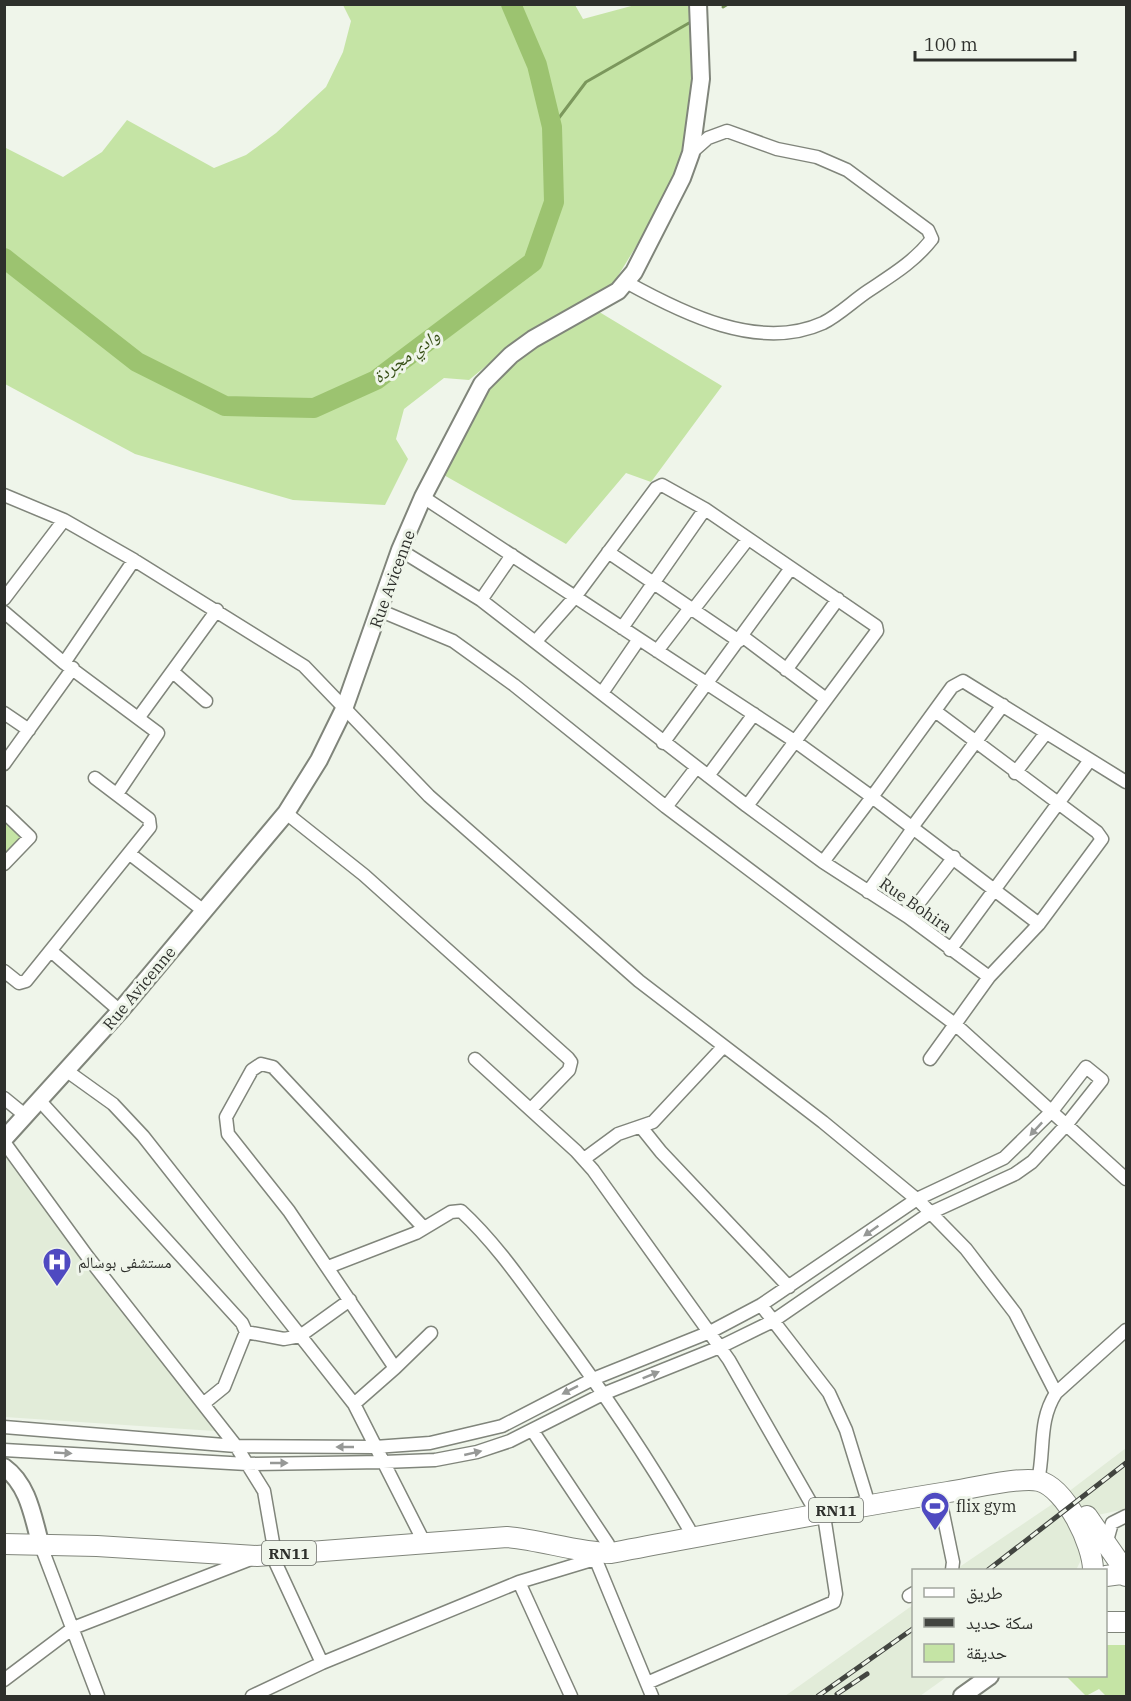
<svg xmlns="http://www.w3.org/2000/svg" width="1131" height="1701" font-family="'IBM Plex Serif','Noto Naskh Arabic',serif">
<rect width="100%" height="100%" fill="#eff5ea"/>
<path fill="#e2ecd9" d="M 12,1151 L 215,1431 L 5,1417 L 4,1157 Z
M 1126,1448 L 1126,1509 L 1069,1521 L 1079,1541 L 1081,1560 L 1076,1570 L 955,1570 L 1051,1505 Z
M 913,1605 L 914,1676 L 948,1676 L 920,1696 L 785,1696 Z"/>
<path fill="#c5e4a5" d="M 343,5 L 575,5 L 583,19 L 635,5 L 690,5 L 696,52 L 683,160 L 648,227 L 613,284 L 514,343 L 469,380 L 444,378 L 404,409 L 396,439 L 408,459 L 385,505 L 293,500 L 135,454 L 5,384 L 4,147 L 63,177 L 102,152 L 127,120 L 214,168 L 246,155 L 276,133 L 326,87 L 343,52 L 351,21 Z
M 596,310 L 722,386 L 651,482 L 626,473 L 566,544 L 442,474 L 488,387 L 526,352 Z
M 5,822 L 22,837 L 5,855 Z
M 1106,1645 L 1126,1645 L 1126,1696 L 1106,1696 L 1099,1689 L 1086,1696 L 1066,1676 L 1106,1676 Z"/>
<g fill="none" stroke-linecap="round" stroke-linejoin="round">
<path stroke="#7b975c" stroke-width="3" d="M 723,7 L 728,4
M 552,127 L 586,82 L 689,23"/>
<path stroke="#9cc370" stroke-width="20" d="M 4,258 L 137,362 L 225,406 L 314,408 L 376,380 L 533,262 L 554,202 L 552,127 L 537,65 L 511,4"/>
<g stroke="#80857b" stroke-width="15">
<path id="street" d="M 626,282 C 682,313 759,352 823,323 C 839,315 853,301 868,291 C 892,275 914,262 932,239 L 928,230 L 847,170 L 817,157 L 777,149 L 727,131 L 708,138 L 691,153
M 4,495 L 64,520 L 134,560 L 304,666 L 429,796 L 639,981 L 823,1122 L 920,1202 L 966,1249 L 1015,1313 L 1056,1393
M 423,497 L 796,742 L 872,797 L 823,862
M 400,550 L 481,600 L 747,806 L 823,862 L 908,917 L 989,977
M 608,552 L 739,641
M 4,599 L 64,520
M 481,600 L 512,555
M 693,610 L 748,539
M 381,611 L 453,641 L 514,685 L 666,807 L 956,1025 L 1126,1179
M 4,612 L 64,663 L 158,733 L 117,794
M 622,628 L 705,509
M 742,636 L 826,699
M 536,641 L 575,597 L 656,488 L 662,485 L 705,509 L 876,626 L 877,631 L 747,806
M 657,651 L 690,608
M 64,663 L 134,560
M 786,670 L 838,599
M 173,672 L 206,701
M 602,693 L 639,639
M 4,713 L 29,730
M 139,717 L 217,610
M 663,743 L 791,568
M 4,764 L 73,668
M 1015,773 L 1046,733
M 708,776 L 754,714
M 666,807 L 696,768
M 4,812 L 30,837 L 4,864
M 286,813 L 364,875 L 568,1058 L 571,1062 L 569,1070 L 531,1109
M 913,826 L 1003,705
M 130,854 L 204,911
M 868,892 L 914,827
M 908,917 L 954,857
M 1039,924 L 872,797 L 952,687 L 963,681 L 1126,782
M 950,950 L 1090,760
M 51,951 L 120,1011
M 4,971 L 19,983 L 26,981 L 150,827 L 149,819 L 95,778
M 475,1059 L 576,1151 L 593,1170 L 729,1360 L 812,1505
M 930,1059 L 989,977 L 1039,924 L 1102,839 L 1097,832 L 935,711
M 67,1071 L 113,1104 L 143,1136 L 354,1404 L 424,1542
M 4,1098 L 26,1116
M 40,1101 L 242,1323 L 246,1332 L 224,1387 L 203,1404
M 641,1127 L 661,1152 L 789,1287
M 4,1142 L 87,1256 L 236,1446 L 264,1491 L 275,1554
M 584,1159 L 618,1134 L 653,1122 L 723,1047
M 328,1267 L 416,1233 L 451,1212 L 461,1211 C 496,1243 525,1286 553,1324 C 602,1390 648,1458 689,1529
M 761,1305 L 829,1393 L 846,1430 L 866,1495
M 246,1332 L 284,1339 L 300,1336 L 350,1300
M 395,1368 L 431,1333
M 354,1404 L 395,1368 L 289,1211 L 228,1134 L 226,1117 L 252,1070 L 261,1064 L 273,1067 L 424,1228
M 4,1427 L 236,1446 L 375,1447 L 430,1443 L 502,1426 L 593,1379 L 710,1332 L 761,1305 L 917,1199 L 1004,1158 L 1052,1111 L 1086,1067 L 1102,1080 L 1067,1124 L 1032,1162 L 1015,1174 L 930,1213 L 773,1321 L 720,1347 L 603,1394 L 510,1441 L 477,1452 L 435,1460 L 383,1462 L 247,1464 L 4,1450
M 532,1430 L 608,1544
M 1038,1481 C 1045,1449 1038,1421 1056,1393 L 1126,1330
M 939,1494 L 953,1562 L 952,1570
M 1106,1544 L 1112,1523 L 1126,1516
M 41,1546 L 98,1696
M 593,1553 L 652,1696
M 272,1555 L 322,1663
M 519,1582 L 571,1696
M 909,1596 L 914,1593
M 4,1680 L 73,1628 L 251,1559
M 647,1683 L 834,1602 L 836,1594 L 823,1509
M 252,1696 L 322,1663 L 519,1582 L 595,1559"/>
</g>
<g stroke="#80857b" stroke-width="20">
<path id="secondary" d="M 4,1139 L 120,1011 L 286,813 L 319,760 L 344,709 L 400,550 L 423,497 L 482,384 L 511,355 L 533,339 L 618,291 L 634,272 L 682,178 L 691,153 L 701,79 L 698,4
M 4,1467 C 29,1485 33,1518 41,1546
M 962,1696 L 990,1676"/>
</g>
<g stroke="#80857b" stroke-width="22">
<path id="primary" d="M 1087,1516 L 1126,1572
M 4,1544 L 97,1546 L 257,1556 L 507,1537 C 542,1540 578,1553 611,1553 C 723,1532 835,1510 948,1492 C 969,1489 1021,1476 1039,1481 C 1066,1488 1093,1545 1093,1570
M 1106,1576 L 1121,1574 L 1126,1576
M 1106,1622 L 1126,1622"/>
</g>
<use href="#street" stroke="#fff" stroke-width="12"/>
<use href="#secondary" stroke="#fff" stroke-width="16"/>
<use href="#primary" stroke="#fff" stroke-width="20"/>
<g stroke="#424540" stroke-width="5">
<path id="rail" d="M 988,1570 L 1126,1463
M 837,1694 L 867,1674
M 818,1696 L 914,1628"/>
</g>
<use href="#rail" stroke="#eff5ea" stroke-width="3" stroke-dasharray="9" stroke-linecap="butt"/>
</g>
<defs><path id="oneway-solid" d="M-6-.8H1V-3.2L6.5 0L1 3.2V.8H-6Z" transform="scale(1.5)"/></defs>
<g fill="#969896">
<use href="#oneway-solid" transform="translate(1036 1129) rotate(133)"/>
<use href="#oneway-solid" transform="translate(871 1231) rotate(145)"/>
<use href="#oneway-solid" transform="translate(651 1375) rotate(-22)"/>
<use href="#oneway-solid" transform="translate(570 1390) rotate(153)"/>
<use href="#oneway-solid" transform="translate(345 1447) rotate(-180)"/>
<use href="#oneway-solid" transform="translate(63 1453) rotate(3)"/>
<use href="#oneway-solid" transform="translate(473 1453) rotate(-13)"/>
<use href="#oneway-solid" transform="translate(279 1463)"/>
</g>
<defs>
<g id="hospital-pin" transform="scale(1.5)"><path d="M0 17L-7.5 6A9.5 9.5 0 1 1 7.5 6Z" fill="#4f4ac1" stroke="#eff5ea"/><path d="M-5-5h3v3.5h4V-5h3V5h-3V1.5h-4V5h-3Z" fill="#fff"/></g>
<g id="stadium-pin" transform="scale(1.5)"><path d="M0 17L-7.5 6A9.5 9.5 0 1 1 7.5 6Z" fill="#4f4ac1" stroke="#eff5ea"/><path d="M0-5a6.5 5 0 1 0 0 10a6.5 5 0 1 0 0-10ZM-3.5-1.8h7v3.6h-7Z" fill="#fff"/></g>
</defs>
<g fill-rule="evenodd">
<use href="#hospital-pin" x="57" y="1262"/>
<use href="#stadium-pin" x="935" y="1506"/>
</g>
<g text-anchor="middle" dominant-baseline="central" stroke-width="6" stroke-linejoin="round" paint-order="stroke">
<g fill="#eff5ea" stroke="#686b65" stroke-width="1.5">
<rect x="809" y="1498" width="54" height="24" rx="4.5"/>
<rect x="262" y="1541" width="54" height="24" rx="4.5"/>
</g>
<g font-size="15" font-weight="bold" fill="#2e302c">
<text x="836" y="1510">RN11</text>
<text x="289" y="1553">RN11</text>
</g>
<g font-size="16" fill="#2e302c" stroke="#eff5ea">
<text transform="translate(392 579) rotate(-70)">Rue Avicenne</text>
<text transform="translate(916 905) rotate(35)">Rue Bohira</text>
<text transform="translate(139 988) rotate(-50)">Rue Avicenne</text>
</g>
<g font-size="16" fill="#2e302c" stroke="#eff5ea" text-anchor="start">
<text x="78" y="1262">مستشفى بوسالم</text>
<text x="956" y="1506">flix gym</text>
</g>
<g font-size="18" font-style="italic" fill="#385117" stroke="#eff5ea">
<text transform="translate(406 356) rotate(-36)">وادي مجردة</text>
</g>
</g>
<rect width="1131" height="1701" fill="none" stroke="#2e302c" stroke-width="12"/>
<rect x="912" y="1569" width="195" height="108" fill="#eff5ea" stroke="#a2a69e" stroke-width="1.5"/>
<rect x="924" y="1588" width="30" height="9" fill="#ffffff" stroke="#a2a69e" stroke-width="1.5"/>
<text x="966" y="1599" font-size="18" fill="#2e302c">طريق</text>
<rect x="924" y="1618" width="30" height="9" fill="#424540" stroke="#a2a69e" stroke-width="1.5"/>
<text x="966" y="1629" font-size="18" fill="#2e302c">سكة حديد</text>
<rect x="924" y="1644" width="30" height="18" fill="#c5e4a5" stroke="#a2a69e" stroke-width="1.5"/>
<text x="966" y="1659" font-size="18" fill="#2e302c">حديقة</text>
<path d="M915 51v9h160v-9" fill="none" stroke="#2e302c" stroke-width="3"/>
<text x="924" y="51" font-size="18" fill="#2e302c" stroke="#eff5ea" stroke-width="4.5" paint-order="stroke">100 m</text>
</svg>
